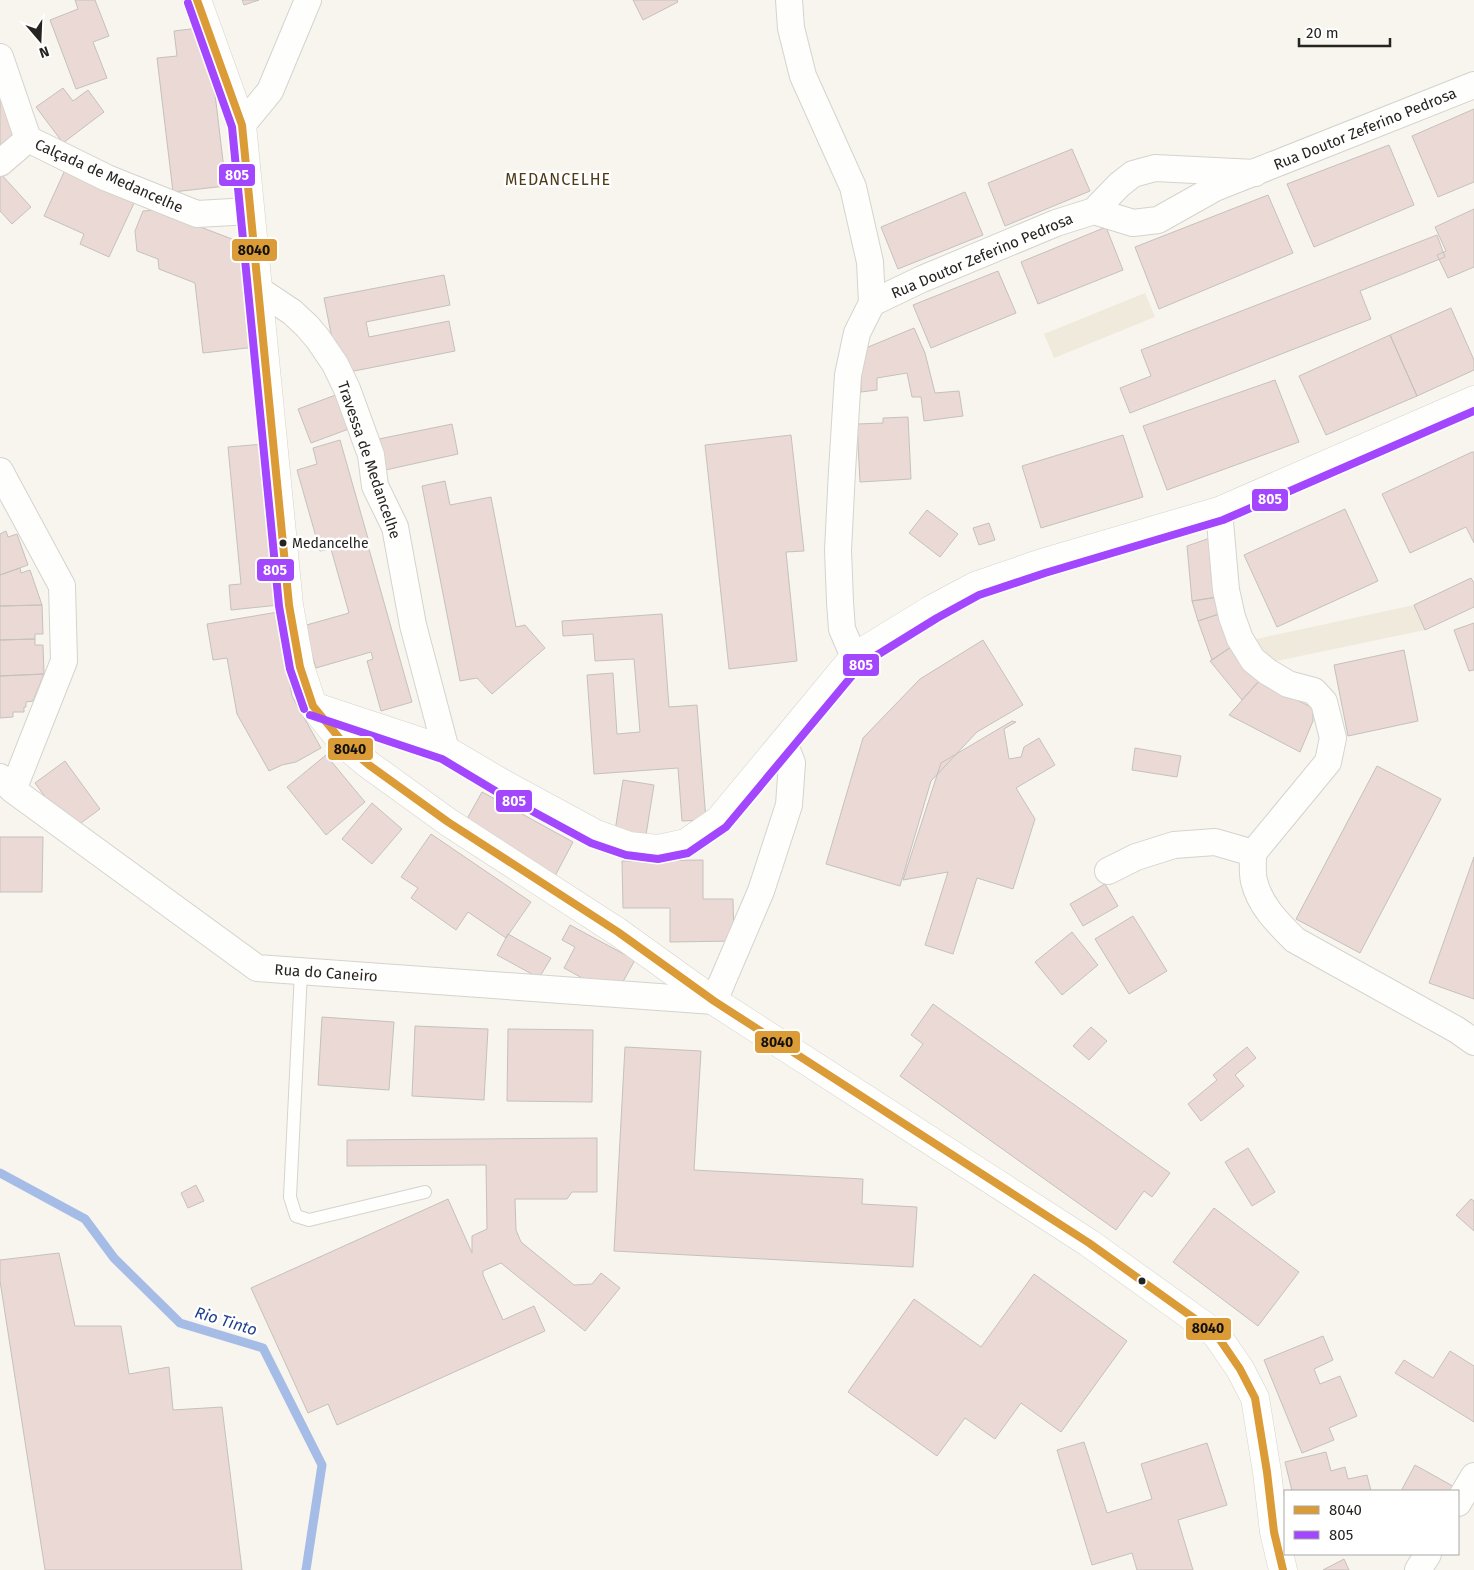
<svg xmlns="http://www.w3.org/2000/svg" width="1474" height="1570" font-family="'Fira Sans',sans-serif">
<rect width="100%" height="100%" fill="#f8f5ee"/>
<path fill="#f0eadd" d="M 1145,293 L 1155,317 L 1054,358 L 1044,334 Z
M 1471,578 L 1474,583 L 1425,630 L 1272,662 L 1256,639 L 1414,605 L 1420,618 L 1415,604 Z"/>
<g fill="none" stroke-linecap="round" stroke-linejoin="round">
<path stroke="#a5bce7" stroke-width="9" d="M 0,1173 L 85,1219 L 114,1258 L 180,1323 L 263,1348 L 322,1465 L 306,1570"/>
</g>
<path fill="#ebd9d5" stroke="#c4c1bd" d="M 75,0 L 95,0 L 109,36 L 93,42 L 107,78 L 76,89 L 50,20 L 78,9 Z
M 242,0 L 259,0 L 244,5 Z
M 633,0 L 677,0 L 678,2 L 643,20 Z
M 207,27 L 226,186 L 173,192 L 157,58 L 177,56 L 174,31 Z
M 0,85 L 21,144 L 0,160 Z
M 63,88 L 73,101 L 88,90 L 104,112 L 63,143 L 36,107 Z
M 1474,109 L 1474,182 L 1438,197 L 1412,136 Z
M 1389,145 L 1414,205 L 1314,247 L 1287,184 Z
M 1072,149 L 1090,191 L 1005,226 L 988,183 Z
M 65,170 L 135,201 L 109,257 L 80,244 L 84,234 L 44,216 Z
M 0,173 L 31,207 L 12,224 L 0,211 Z
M 965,192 L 983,235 L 898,269 L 881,227 Z
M 1268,195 L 1293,253 L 1159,309 L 1135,247 Z
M 1474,209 L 1474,267 L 1448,278 L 1437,255 L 1446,251 L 1435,227 Z
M 156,210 L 245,244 L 256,347 L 203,353 L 195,283 L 159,269 L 158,259 L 137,251 L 135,231 L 143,211 Z
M 1106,227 L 1123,270 L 1038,304 L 1021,262 Z
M 1437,235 L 1445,257 L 1360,291 L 1371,319 L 1130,413 L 1120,388 L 1151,376 L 1141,350 Z
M 998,271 L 1016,313 L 931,348 L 913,305 Z
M 444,275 L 450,305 L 366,322 L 369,337 L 449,321 L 455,351 L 339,374 L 324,298 Z
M 1451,308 L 1474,360 L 1474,370 L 1417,396 L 1390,335 Z
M 914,328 L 925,353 L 935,393 L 959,391 L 963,416 L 924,421 L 921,397 L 912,397 L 907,373 L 877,378 L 877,390 L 861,392 L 861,350 Z
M 1390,335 L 1417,396 L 1326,435 L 1299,376 Z
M 1275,380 L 1299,442 L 1167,490 L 1143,426 Z
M 341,393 L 354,427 L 311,443 L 298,409 Z
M 908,417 L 911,479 L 860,482 L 857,424 L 883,423 L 883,418 Z
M 452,424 L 458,454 L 381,471 L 374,440 Z
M 791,435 L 804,551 L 786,552 L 797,661 L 729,669 L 705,445 Z
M 1123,435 L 1143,497 L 1041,528 L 1022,466 Z
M 340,440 L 369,542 L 367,542 L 412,702 L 381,711 L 367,661 L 373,659 L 371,652 L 316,668 L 303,626 L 349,613 L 331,549 L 320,551 L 297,470 L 317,464 L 313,448 Z
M 264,444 L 279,605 L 231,610 L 229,585 L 241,584 L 228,447 Z
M 1472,452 L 1474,452 L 1474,543 L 1466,527 L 1410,553 L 1382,494 Z
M 445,481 L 450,505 L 491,497 L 516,627 L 525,625 L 545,648 L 492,694 L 477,678 L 460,681 L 422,486 Z
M 1345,509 L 1378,581 L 1277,627 L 1244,555 Z
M 927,510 L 958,534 L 940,557 L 909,533 Z
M 989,523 L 995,540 L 979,545 L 973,528 Z
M 6,531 L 8,537 L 17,534 L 28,565 L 0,575 L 0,534 Z
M 1213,537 L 1218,597 L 1192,601 L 1187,546 Z
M 20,568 L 21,573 L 30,570 L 42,605 L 0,606 L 0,575 Z
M 1471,578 L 1474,583 L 1474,607 L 1425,630 L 1414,605 Z
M 1218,597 L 1222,613 L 1198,621 L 1192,601 Z
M 42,605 L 43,634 L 35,634 L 35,639 L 0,640 L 0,606 Z
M 278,612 L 292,696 L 321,748 L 296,762 L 282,765 L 269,771 L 237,714 L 227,658 L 213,660 L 207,624 Z
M 1222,613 L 1234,645 L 1212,660 L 1198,621 Z
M 662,614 L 669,707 L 697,705 L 706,820 L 682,821 L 678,768 L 594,774 L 587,675 L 613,673 L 617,734 L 640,732 L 634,659 L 595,661 L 593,634 L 563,636 L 562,621 Z
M 1474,623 L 1474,670 L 1469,671 L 1454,630 Z
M 35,639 L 35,645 L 43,645 L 44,674 L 0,676 L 0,640 Z
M 983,640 L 1023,705 L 977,732 L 931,781 L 900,886 L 826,864 L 863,738 L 920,679 Z
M 1234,645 L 1259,681 L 1242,700 L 1210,661 Z
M 1404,650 L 1418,721 L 1348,736 L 1334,665 Z
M 44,674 L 33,701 L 26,702 L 26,707 L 24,707 L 24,712 L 13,712 L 13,717 L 0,718 L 0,676 Z
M 1259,681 L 1313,708 L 1313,721 L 1300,752 L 1229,715 Z
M 1012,721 L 1016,722 L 1004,729 L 1009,759 L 1021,757 L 1024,747 L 1039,738 L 1055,765 L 1016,788 L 1035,819 L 1013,889 L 977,878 L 953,954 L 925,945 L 948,872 L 903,880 L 941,763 Z
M 1135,748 L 1181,756 L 1177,777 L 1132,770 Z
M 326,755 L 365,802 L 326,835 L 287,787 Z
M 65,761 L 100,809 L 70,831 L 35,783 Z
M 1377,766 L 1441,799 L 1360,953 L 1296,919 Z
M 623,780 L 654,785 L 646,835 L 615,831 Z
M 482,792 L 573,842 L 555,876 L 463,826 Z
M 372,803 L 402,829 L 372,864 L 342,839 Z
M 431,834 L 531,902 L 506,938 L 468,912 L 456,930 L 411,898 L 418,888 L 401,877 Z
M 0,837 L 43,837 L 42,892 L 0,892 Z
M 1474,857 L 1474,999 L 1429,983 Z
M 703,860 L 703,899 L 733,899 L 734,941 L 670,942 L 670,908 L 623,908 L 622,861 Z
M 1105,884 L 1118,906 L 1083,926 L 1070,904 Z
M 1133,916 L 1167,971 L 1129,994 L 1095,939 Z
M 570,925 L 635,960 L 615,996 L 564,968 L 575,947 L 562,940 Z
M 1072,932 L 1098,965 L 1062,995 L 1035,962 Z
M 508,934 L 551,958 L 539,978 L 497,955 Z
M 933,1004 L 1170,1173 L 1152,1197 L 1144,1191 L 1116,1230 L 900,1076 L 923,1044 L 911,1035 Z
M 322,1017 L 394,1022 L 389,1090 L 318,1085 Z
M 415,1026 L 488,1029 L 484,1100 L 412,1096 Z
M 1091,1027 L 1107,1041 L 1089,1060 L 1073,1046 Z
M 508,1029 L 593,1030 L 592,1102 L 507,1101 Z
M 625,1047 L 701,1051 L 694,1170 L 863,1179 L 862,1204 L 917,1207 L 913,1267 L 614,1251 Z
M 1247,1047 L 1256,1058 L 1235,1075 L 1244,1086 L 1201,1121 L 1188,1104 L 1217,1080 L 1213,1075 Z
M 597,1138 L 597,1192 L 572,1192 L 567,1199 L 515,1199 L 516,1230 L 521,1242 L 574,1285 L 592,1284 L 601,1273 L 620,1288 L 585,1331 L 501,1263 L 483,1271 L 483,1275 L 503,1320 L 534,1306 L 545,1331 L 337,1425 L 328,1404 L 308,1413 L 251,1288 L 448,1199 L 472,1253 L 472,1236 L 487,1229 L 486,1165 L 347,1166 L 347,1140 Z
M 1248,1148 L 1275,1192 L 1252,1206 L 1225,1162 Z
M 196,1185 L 204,1201 L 188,1208 L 181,1193 Z
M 1471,1199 L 1474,1201 L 1474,1231 L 1456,1215 Z
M 1214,1208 L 1299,1272 L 1258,1326 L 1173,1262 Z
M 59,1253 L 75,1326 L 121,1326 L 129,1374 L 169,1367 L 173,1410 L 222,1407 L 242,1570 L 45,1570 L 0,1281 L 0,1260 Z
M 1034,1274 L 1127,1341 L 1061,1432 L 1021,1403 L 995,1439 L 965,1418 L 937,1456 L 848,1392 L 914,1299 L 981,1347 Z
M 1323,1336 L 1333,1360 L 1314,1369 L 1320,1384 L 1340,1376 L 1357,1416 L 1329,1428 L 1334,1440 L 1302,1453 L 1264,1360 Z
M 1450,1351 L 1474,1366 L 1474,1422 L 1395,1373 L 1404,1360 L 1433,1378 Z
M 1084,1442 L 1107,1513 L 1152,1499 L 1141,1464 L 1207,1443 L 1227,1505 L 1178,1520 L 1193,1570 L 1137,1570 L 1132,1553 L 1092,1565 L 1057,1450 Z
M 1326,1452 L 1331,1471 L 1345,1467 L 1348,1479 L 1367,1475 L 1371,1491 L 1292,1491 L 1285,1462 Z
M 1415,1465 L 1458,1489 L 1456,1491 L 1401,1491 Z
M 1344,1559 L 1349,1570 L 1323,1570 Z"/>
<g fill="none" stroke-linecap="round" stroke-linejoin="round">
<g stroke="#d5d3ce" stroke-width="14">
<path id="service" d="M 301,972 L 290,1197 L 296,1216 L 309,1220 L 425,1192"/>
</g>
<g stroke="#d5d3ce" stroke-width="28">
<path id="minor" d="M 789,0 L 791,28 L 803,76 L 853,187 L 870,262 L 872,303 L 857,333 L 848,375 L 842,471 L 838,550 L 840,602 L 842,629 L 854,657
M 0,57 L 28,139 L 107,178 L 197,214 L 250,211
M 242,125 L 270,91 L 308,0
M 0,163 L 28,139
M 1094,211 L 1133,223 L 1158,220 L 1215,188 L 1474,85
M 259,290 L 292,312 L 307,326 L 318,339 L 335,364 L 347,389 L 371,455 L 375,486 L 395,527 L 413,625 L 446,750
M 872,303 L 922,279 L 1056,223 L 1094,211 L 1119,185 L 1133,174 L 1155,168 L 1255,173
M 0,471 L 62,586 L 64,661 L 13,790
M 1219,511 L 1226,590 L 1232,617 L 1240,639 L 1253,660 L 1268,672 L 1288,684 L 1314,691 L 1324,702 L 1333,738 L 1328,762 L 1253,853 C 1253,862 1252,873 1254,881 C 1260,906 1278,923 1295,940 L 1457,1030 L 1474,1042
M 0,777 L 13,790 L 257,968 L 714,1001 L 761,891 L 789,805 L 792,763 L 784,742
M 1108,871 L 1136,857 L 1174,845 L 1215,842 L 1253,853
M 1458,1503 L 1474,1476
M 1418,1570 L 1428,1554"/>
</g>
<g stroke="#d5d3ce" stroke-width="29">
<path id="tertiary" d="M 197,0 L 242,125 L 289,605 L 300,667 L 313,706 L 345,745 L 369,765 L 448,822 L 618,932 L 714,1001 L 1089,1243 L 1216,1334 L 1240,1369 L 1255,1398 L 1267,1472 L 1274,1532 L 1283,1570
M 313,706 L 446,750 L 502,783 L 596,834 L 629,846 L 658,849 L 686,843 L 719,820 L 854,657 L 932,609 L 975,586 L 1042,563 L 1219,511 L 1474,400"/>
</g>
<use href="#service" stroke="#fefefc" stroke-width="12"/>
<use href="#minor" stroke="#fefefc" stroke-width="26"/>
<use href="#tertiary" stroke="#fefefc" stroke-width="28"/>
<g stroke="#fff" stroke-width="11">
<path id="bus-1" d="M 197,0 L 242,125 L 289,605 L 300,667 L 313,706 L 345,745 L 369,765 L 448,822 L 618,932 L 714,1001 L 1089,1243 L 1216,1334 L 1240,1369 L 1255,1398 L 1267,1472 L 1274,1532 L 1283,1570"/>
</g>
<g stroke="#fff" stroke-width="11">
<path id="bus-2" d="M 188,3 L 232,127 L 279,606 L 290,669 L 304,709
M 310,715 L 442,759 L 497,792 L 591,843 L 626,855 L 658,859 L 688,853 L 726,827 L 861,665 L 937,618 L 979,595 L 1045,573 L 1223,520 L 1474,411"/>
</g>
<use href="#bus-1" stroke="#db9b37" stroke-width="8"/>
<use href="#bus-2" stroke="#a347ff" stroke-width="8"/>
</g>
<g fill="#262420" stroke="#fff" stroke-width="2">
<circle cx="283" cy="543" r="4.5"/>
<circle cx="1142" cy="1281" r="4.5"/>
</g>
<g text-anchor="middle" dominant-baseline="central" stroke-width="5" stroke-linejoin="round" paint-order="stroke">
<g font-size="14" fill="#262420" stroke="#fff" text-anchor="start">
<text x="292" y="543">Medancelhe</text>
</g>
<g font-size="15" fill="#262420" stroke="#fff">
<text transform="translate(1365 129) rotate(-22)">Rua Doutor Zeferino Pedrosa</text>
<text transform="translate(109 176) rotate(24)">Calçada de Medancelhe</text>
<text transform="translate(982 256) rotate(-23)">Rua Doutor Zeferino Pedrosa</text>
<text transform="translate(369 460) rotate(71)">Travessa de Medancelhe</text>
<text transform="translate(326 973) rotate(4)">Rua do Caneiro</text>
</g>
<g font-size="16" letter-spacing="1" fill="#503b16" stroke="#fff">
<text x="558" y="179">MEDANCELHE</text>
</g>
<g font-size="16" font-style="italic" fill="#1e408c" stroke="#fff">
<text transform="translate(226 1321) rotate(17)">Rio Tinto</text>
</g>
</g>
<g stroke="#fff" stroke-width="2">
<rect x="218" y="163" width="38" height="24" rx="5" fill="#a347ff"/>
<rect x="231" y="238" width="47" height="24" rx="5" fill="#db9b37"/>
<rect x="1251" y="488" width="38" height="24" rx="5" fill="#a347ff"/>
<rect x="256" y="558" width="39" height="24" rx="5" fill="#a347ff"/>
<rect x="842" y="653" width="38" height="24" rx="5" fill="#a347ff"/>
<rect x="327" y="737" width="47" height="24" rx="5" fill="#db9b37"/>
<rect x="495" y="789" width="38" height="24" rx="5" fill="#a347ff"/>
<rect x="754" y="1030" width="47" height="24" rx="5" fill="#db9b37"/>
<rect x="1185" y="1317" width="47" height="24" rx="5" fill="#db9b37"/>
</g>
<g font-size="14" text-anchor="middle" font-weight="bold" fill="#fff">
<text x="237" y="180">805</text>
<text x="1270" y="504">805</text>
<text x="275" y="575">805</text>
<text x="861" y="670">805</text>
<text x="514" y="806">805</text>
</g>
<g font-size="14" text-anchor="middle" font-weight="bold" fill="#111">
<text x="254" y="255">8040</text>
<text x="350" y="754">8040</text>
<text x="777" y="1047">8040</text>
<text x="1208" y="1333">8040</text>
</g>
<rect x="1284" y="1490" width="175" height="65" fill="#ffffff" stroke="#a8a7a6"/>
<rect x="1294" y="1506" width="25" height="8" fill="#db9b37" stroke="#a8a7a6"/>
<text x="1329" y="1515" font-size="15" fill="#262420">8040</text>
<rect x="1294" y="1531" width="25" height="8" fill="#a347ff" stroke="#a8a7a6"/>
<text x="1329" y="1540" font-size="15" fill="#262420">805</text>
<g transform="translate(40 40) rotate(161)" stroke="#ffffff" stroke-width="4" paint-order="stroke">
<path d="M0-4L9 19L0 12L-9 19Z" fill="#262420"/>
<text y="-8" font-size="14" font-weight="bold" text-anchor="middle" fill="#262420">N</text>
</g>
<path d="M1299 38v8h91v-8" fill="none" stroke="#262420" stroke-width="2.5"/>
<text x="1306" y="38" font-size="15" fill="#262420" stroke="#ffffff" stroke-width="4" paint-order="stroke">20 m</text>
</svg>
